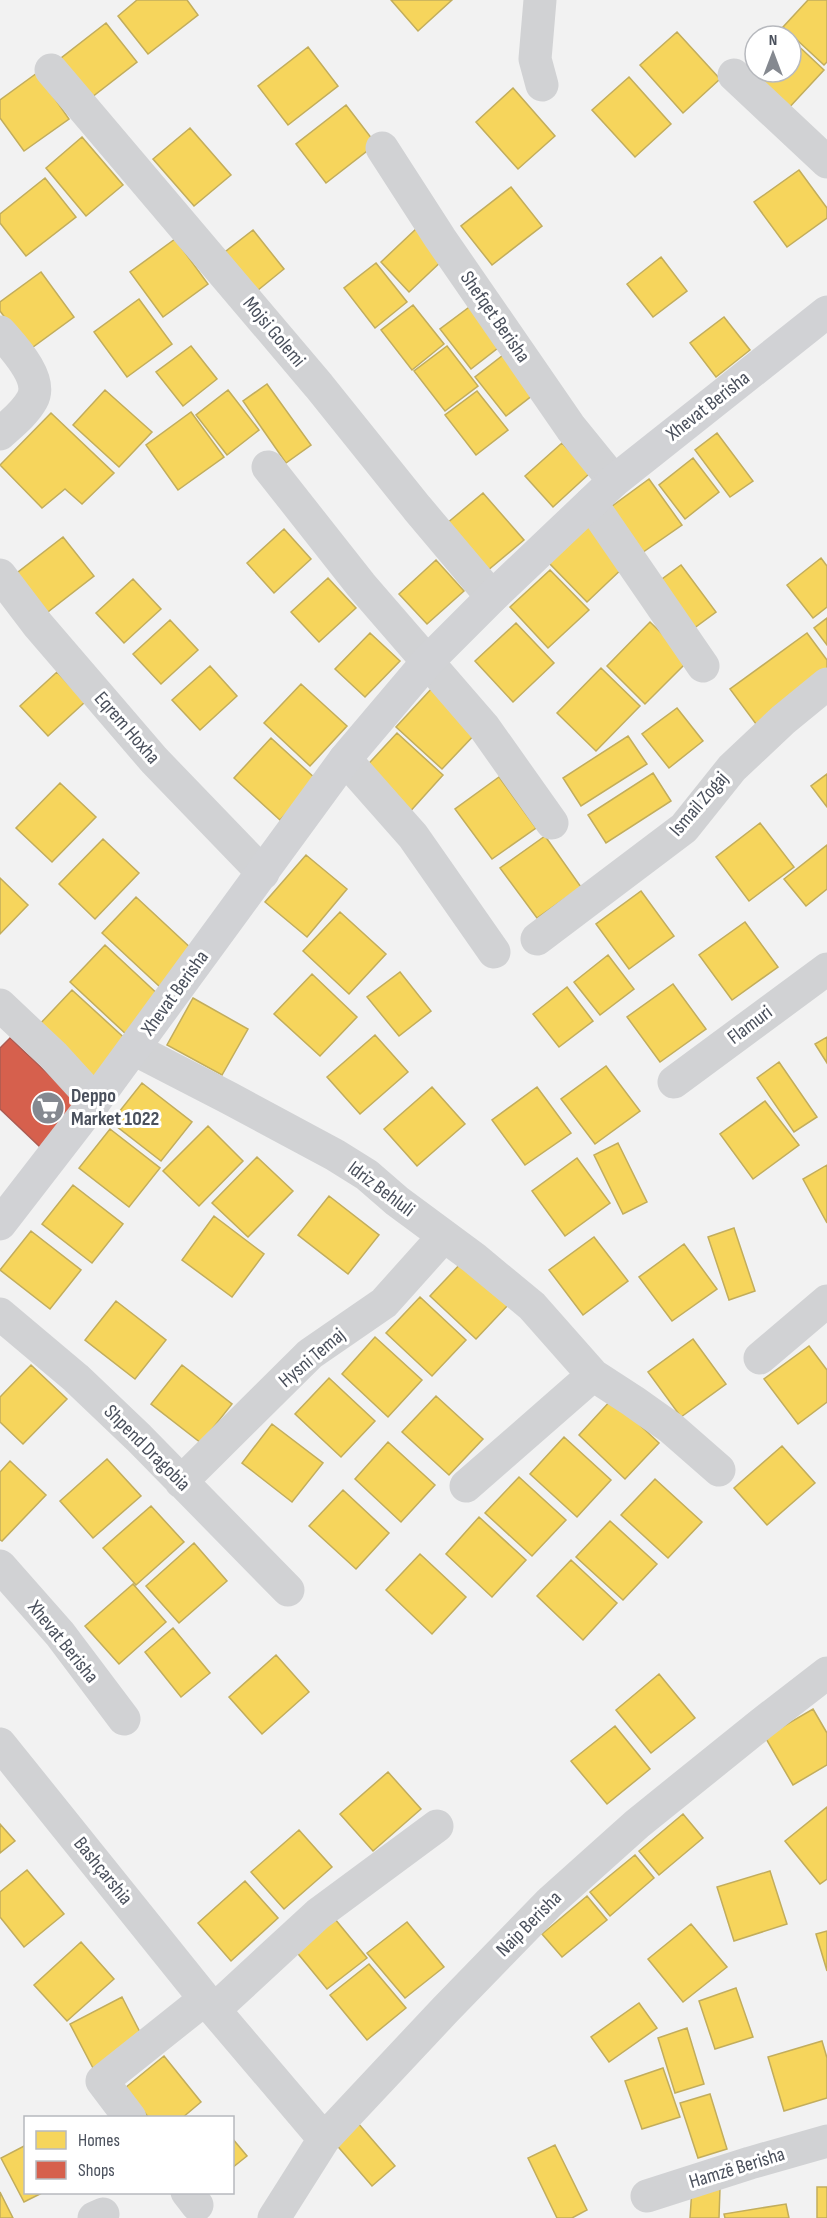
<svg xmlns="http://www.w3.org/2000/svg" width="827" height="2218" font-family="'Sofia Sans Condensed',sans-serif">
<rect width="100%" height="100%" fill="#f2f2f2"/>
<path fill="#f6d55c" stroke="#c2ad5c" stroke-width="1.5" d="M 137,0 L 187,0 L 198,15 L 148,54 L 118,16 Z
M 391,0 L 452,0 L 418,31 Z
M 808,0 L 827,0 L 827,62 L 824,65 L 783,27 Z
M 106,23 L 137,62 L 87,101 L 56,62 Z
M 677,32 L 720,79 L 683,113 L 640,65 Z
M 791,39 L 824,70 L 786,111 L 745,73 L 755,63 L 755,72 L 791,72 Z
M 308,47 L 338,86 L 288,125 L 258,86 Z
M 37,73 L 69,119 L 24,151 L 0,118 L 0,100 Z
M 629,77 L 671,124 L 635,157 L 592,110 Z
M 513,88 L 555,136 L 518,169 L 476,122 Z
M 346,105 L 376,144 L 326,183 L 296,144 Z
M 190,128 L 231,175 L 194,206 L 153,159 Z
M 82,137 L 123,185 L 86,216 L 46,168 Z
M 799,170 L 827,208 L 827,218 L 787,247 L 754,202 Z
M 45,178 L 76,217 L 26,256 L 0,223 L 0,214 Z
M 511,187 L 542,226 L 492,265 L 461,226 Z
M 418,227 L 446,257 L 409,292 L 381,262 Z
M 253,230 L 284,269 L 252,295 L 221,255 Z
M 175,239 L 208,284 L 163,317 L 130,272 Z
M 661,257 L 687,291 L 653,317 L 627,284 Z
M 376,263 L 407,302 L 375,328 L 344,288 Z
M 41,272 L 74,317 L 29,350 L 0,311 L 0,302 Z
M 139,299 L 172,344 L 127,377 L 94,332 Z
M 413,305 L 444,344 L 412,370 L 381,330 Z
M 472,305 L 503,344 L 471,369 L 440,329 Z
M 724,317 L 750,350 L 716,377 L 690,343 Z
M 191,346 L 217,379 L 183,406 L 156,372 Z
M 447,346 L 478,386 L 445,411 L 414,371 Z
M 507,352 L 538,391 L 506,416 L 475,377 Z
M 267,384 L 311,445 L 286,463 L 243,401 Z
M 105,390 L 152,432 L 119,467 L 73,425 Z
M 228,390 L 259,430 L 227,455 L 196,415 Z
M 477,391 L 508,430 L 476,455 L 445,415 Z
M 191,412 L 224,457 L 178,490 L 146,445 Z
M 51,413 L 114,473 L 82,504 L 65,489 L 42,508 L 0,465 Z
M 717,433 L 753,481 L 730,497 L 695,450 Z
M 562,443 L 590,473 L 553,507 L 525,476 Z
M 693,458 L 719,492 L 685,519 L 659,485 Z
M 649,479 L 682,525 L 636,557 L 604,512 Z
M 483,493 L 524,540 L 487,571 L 446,524 Z
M 589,523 L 627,564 L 587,602 L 548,562 Z
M 284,529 L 311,559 L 274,593 L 247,563 Z
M 63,537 L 94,576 L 44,615 L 13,576 Z
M 821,558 L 827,566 L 827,607 L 813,618 L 787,585 Z
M 436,560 L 464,591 L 427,624 L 399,594 Z
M 681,565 L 716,612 L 693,629 L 658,582 Z
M 550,570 L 589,610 L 548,648 L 510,607 Z
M 328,578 L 356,608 L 319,642 L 291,612 Z
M 133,579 L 161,609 L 124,643 L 96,613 Z
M 827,618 L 827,645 L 814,628 Z
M 170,620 L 198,650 L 161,684 L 133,654 Z
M 650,622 L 689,660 L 645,704 L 607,666 Z
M 516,623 L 554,663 L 513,702 L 475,661 Z
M 370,633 L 400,661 L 365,697 L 335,669 Z
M 807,633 L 827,660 L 827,678 L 759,728 L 730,689 Z
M 210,666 L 237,696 L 200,730 L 172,700 Z
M 601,668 L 640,706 L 596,751 L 557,713 Z
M 57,672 L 85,702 L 48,736 L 20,706 Z
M 301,684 L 347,726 L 310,766 L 264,723 Z
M 433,687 L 479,730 L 442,769 L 396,727 Z
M 677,708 L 703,741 L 669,768 L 642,734 Z
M 397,733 L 443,775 L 407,815 L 360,773 Z
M 628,736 L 647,764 L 581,806 L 563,778 Z
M 271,738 L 317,780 L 280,820 L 234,778 Z
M 653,773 L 671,801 L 606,843 L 588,815 Z
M 827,774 L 827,807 L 811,786 Z
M 499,777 L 536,828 L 492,859 L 455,809 Z
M 60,783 L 96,817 L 52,862 L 16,828 Z
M 760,823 L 794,867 L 749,901 L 716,857 Z
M 545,836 L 581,887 L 537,918 L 500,868 Z
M 103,839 L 139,873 L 95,919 L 59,884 Z
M 827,845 L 827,889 L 806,906 L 784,879 Z
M 306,855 L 347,889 L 307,937 L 265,902 Z
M 0,878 L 28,905 L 0,934 Z
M 641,891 L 674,936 L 629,969 L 596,924 Z
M 136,897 L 194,951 L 160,987 L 102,933 Z
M 340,912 L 386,954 L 349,994 L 303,951 Z
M 745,922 L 778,967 L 732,1000 L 699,955 Z
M 105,945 L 163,999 L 128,1036 L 70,982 Z
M 608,955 L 634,989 L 600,1015 L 574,982 Z
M 400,972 L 431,1011 L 399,1036 L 367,997 Z
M 312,974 L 357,1017 L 320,1056 L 274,1014 Z
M 673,984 L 706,1029 L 660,1062 L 627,1017 Z
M 567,987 L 593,1021 L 559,1047 L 533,1014 Z
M 72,990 L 131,1044 L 96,1080 L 38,1026 Z
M 193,998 L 248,1029 L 222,1075 L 167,1045 Z
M 375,1035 L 408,1072 L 360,1114 L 327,1077 Z
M 827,1037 L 827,1063 L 815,1044 Z
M 779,1062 L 817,1117 L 794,1132 L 757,1078 Z
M 606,1066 L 640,1111 L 595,1144 L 561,1099 Z
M 142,1083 L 192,1122 L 161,1161 L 111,1122 Z
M 432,1087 L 465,1124 L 417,1166 L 384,1129 Z
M 537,1087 L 571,1133 L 525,1165 L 492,1120 Z
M 765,1101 L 799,1145 L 753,1179 L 720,1134 Z
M 208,1126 L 243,1161 L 199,1206 L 163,1171 Z
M 110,1129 L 160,1168 L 129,1207 L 79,1168 Z
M 618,1143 L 647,1202 L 623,1214 L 594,1155 Z
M 257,1157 L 293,1191 L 248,1237 L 212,1203 Z
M 577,1158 L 610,1203 L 565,1236 L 532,1191 Z
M 827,1165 L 827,1223 L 803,1179 Z
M 73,1185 L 123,1224 L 92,1263 L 42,1224 Z
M 329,1196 L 379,1235 L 348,1274 L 298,1235 Z
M 214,1216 L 264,1254 L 232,1297 L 182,1260 Z
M 734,1228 L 755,1291 L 729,1300 L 708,1237 Z
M 31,1231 L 81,1270 L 50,1309 L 0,1270 Z
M 594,1237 L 628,1281 L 583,1315 L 549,1270 Z
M 684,1244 L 717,1289 L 672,1321 L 639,1277 Z
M 464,1260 L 510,1303 L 476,1339 L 430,1296 Z
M 420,1297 L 466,1340 L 432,1376 L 386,1333 Z
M 116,1301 L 166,1340 L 135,1379 L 85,1340 Z
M 375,1337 L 422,1380 L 388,1417 L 342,1374 Z
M 693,1339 L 726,1384 L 681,1417 L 648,1372 Z
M 809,1346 L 827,1370 L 827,1402 L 798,1424 L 764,1379 Z
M 31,1365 L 67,1399 L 23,1444 L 0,1422 L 0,1397 Z
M 182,1365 L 232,1404 L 201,1443 L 151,1404 Z
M 329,1378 L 375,1421 L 341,1457 L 295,1414 Z
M 436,1396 L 483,1439 L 449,1475 L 402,1432 Z
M 612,1399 L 659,1443 L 625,1479 L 579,1435 Z
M 272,1424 L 323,1463 L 292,1502 L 242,1463 Z
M 564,1437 L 611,1480 L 577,1517 L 530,1474 Z
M 388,1442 L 435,1485 L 401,1522 L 355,1479 Z
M 782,1446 L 815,1483 L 767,1525 L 734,1488 Z
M 107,1459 L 141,1496 L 93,1538 L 60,1501 Z
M 10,1461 L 46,1495 L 2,1541 L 0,1540 L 0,1472 Z
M 519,1477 L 566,1520 L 532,1556 L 485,1513 Z
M 655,1479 L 702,1522 L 668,1558 L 621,1515 Z
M 343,1490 L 389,1533 L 356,1569 L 309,1526 Z
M 151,1506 L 184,1542 L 136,1585 L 103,1548 Z
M 479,1517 L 526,1560 L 492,1597 L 446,1554 Z
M 610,1521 L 657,1564 L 623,1600 L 576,1557 Z
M 194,1543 L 227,1581 L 179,1623 L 146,1586 Z
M 420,1554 L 466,1597 L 432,1634 L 386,1590 Z
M 571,1560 L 617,1603 L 583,1640 L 537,1596 Z
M 133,1584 L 166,1622 L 119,1664 L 85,1626 Z
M 173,1628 L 210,1673 L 181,1697 L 145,1652 Z
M 276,1655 L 309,1692 L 262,1734 L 229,1697 Z
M 659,1674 L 695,1718 L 651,1753 L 616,1710 Z
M 813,1709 L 827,1733 L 827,1765 L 793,1785 L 765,1737 Z
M 615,1726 L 650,1769 L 607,1804 L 571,1761 Z
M 388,1772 L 421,1809 L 373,1851 L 340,1814 Z
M 827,1807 L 827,1879 L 820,1884 L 785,1841 Z
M 683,1814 L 703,1838 L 659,1875 L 639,1851 Z
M 0,1824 L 15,1841 L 0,1853 Z
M 299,1830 L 332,1867 L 284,1909 L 251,1872 Z
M 635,1855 L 654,1878 L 610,1916 L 590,1892 Z
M 27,1870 L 64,1914 L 24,1947 L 0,1917 L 0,1892 Z
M 770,1871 L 787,1924 L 734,1941 L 717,1887 Z
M 245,1881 L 278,1918 L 231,1961 L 198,1923 Z
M 587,1896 L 607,1920 L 562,1957 L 542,1934 Z
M 330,1913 L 367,1958 L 327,1989 L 290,1944 Z
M 407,1922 L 444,1967 L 405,1998 L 367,1953 Z
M 691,1924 L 727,1967 L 683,2002 L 648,1959 Z
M 827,1931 L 827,1971 L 816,1934 Z
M 81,1942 L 114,1979 L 67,2021 L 34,1985 Z
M 369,1964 L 406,2008 L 367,2040 L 330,1995 Z
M 736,1988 L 753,2037 L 715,2049 L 699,2001 Z
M 122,1997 L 145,2042 L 93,2068 L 70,2024 Z
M 639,2003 L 657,2028 L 609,2062 L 591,2037 Z
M 687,2028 L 704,2084 L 675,2093 L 658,2038 Z
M 822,2041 L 827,2058 L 827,2098 L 784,2111 L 768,2057 Z
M 164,2056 L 201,2102 L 182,2118 L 149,2118 L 125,2088 Z
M 663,2068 L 680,2117 L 642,2129 L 625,2081 Z
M 710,2094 L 727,2149 L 698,2158 L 680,2103 Z
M 357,2122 L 395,2166 L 372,2186 L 334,2142 Z
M 232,2138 L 247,2156 L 232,2168 Z
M 26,2145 L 26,2192 L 44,2192 L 24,2202 L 1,2158 Z
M 555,2145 L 587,2210 L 572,2218 L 557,2218 L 528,2158 Z
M 817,2187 L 827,2187 L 827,2218 L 817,2218 Z
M 692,2188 L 720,2188 L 719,2218 L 690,2218 Z
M 0,2192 L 13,2218 L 0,2218 Z
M 786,2204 L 789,2218 L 725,2218 L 724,2214 Z"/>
<path fill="#d6604d" stroke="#ac5b52" stroke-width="1.5" d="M 10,1038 L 80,1104 L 40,1147 L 0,1109 L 0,1048 Z"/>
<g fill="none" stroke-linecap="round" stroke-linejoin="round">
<path stroke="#d1d2d4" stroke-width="33" d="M 540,0 L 535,59 L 542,85
M 51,70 L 319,386 L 417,508 L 492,597
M 734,75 L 827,162
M 382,148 L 440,238 L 571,428 L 614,481
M 0,332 C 13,347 44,379 32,400 C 25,413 11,424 0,434
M 268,467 L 361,585 L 484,727 L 552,823
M 591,503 L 703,666
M 0,575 L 38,625 L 154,760 L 263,873
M 345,759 L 413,836 L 494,952
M 537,939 L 684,828 L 732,768 L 783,720 L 827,684
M 0,1005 L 53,1055 L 95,1101
M 134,1049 L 229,1098 L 335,1155 L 367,1175 L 397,1201 L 474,1258 L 532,1306 L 593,1375 L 633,1401 L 671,1428 L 719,1470
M 674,1082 L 827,969
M 0,1314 L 76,1378 L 139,1438 L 288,1590
M 760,1358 L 827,1301
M 181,1482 L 310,1354 L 384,1303 L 444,1236
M 466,1486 L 593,1375
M 0,1566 L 60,1634 L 124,1719
M 0,1744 L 205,1999 L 324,2139
M 214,2010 L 318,1914 L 437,1826
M 130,2118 L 102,2081 L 205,1999
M 187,2192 L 197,2205
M 647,2196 L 750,2163 L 827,2141
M 94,2218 L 103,2214
M 274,2218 L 324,2139 L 445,2010 L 550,1902 L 637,1824 L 761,1724 L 827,1673"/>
<path stroke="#d1d2d5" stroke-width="33" d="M 0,1224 L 95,1101 L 345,759 L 428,661 L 492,597 L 614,481 L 827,312"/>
</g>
<defs>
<g id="supermarket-disc" transform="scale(1.725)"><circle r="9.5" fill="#858990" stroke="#fff"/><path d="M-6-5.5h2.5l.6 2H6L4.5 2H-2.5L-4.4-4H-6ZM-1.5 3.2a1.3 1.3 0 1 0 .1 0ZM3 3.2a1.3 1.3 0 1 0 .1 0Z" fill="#fff"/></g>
</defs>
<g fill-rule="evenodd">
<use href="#supermarket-disc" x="48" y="1108"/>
</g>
<g text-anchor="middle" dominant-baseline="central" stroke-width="6" stroke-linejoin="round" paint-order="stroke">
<g font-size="20" fill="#4a505c" stroke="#fff">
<text transform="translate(495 317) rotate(55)">Shefqet Berisha</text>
<text transform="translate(274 332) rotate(50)">Mojsi Golemi</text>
<text transform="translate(708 406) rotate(-38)">Xhevat Berisha</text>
<text transform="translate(127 728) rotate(49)">Eqrem Hoxha</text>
<text transform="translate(699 804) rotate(-49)">Ismail Zogaj</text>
<text transform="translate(175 993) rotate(-54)">Xhevat Berisha</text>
<text transform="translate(750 1025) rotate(-37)">Flamuri</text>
<text transform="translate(381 1189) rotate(37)">Idriz Behluli</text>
<text transform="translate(312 1358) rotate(-40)">Hysni Temaj</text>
<text transform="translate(147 1448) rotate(45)">Shpend Dragobia</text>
<text transform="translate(63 1642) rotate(51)">Xhevat Berisha</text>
<text transform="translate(103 1871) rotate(51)">Bashçarshia</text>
<text transform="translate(529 1924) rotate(-45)">Naip Berisha</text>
<text transform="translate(737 2168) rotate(-17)">Hamzë Berisha</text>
</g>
<g font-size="20" font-weight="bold" fill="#4a505c" stroke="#fff" text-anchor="start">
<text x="71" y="1096">Deppo<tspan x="71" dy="23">Market 1022</tspan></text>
</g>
</g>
<rect x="24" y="2116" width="210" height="78" fill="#ffffff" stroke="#b7b9be" stroke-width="1.5"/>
<rect x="36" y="2131" width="30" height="18" fill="#f6d55c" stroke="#b7b9be" stroke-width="1.5"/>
<text x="78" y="2146" font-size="18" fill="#4a505c">Homes</text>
<rect x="36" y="2161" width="30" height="18" fill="#d6604d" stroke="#b7b9be" stroke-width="1.5"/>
<text x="78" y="2176" font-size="18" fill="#4a505c">Shops</text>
<g transform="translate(773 54)"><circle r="28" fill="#ffffff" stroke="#b7b9be" stroke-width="1.5"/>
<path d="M0-4.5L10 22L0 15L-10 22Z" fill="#858990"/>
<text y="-9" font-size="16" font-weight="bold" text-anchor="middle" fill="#4a505c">N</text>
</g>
</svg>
